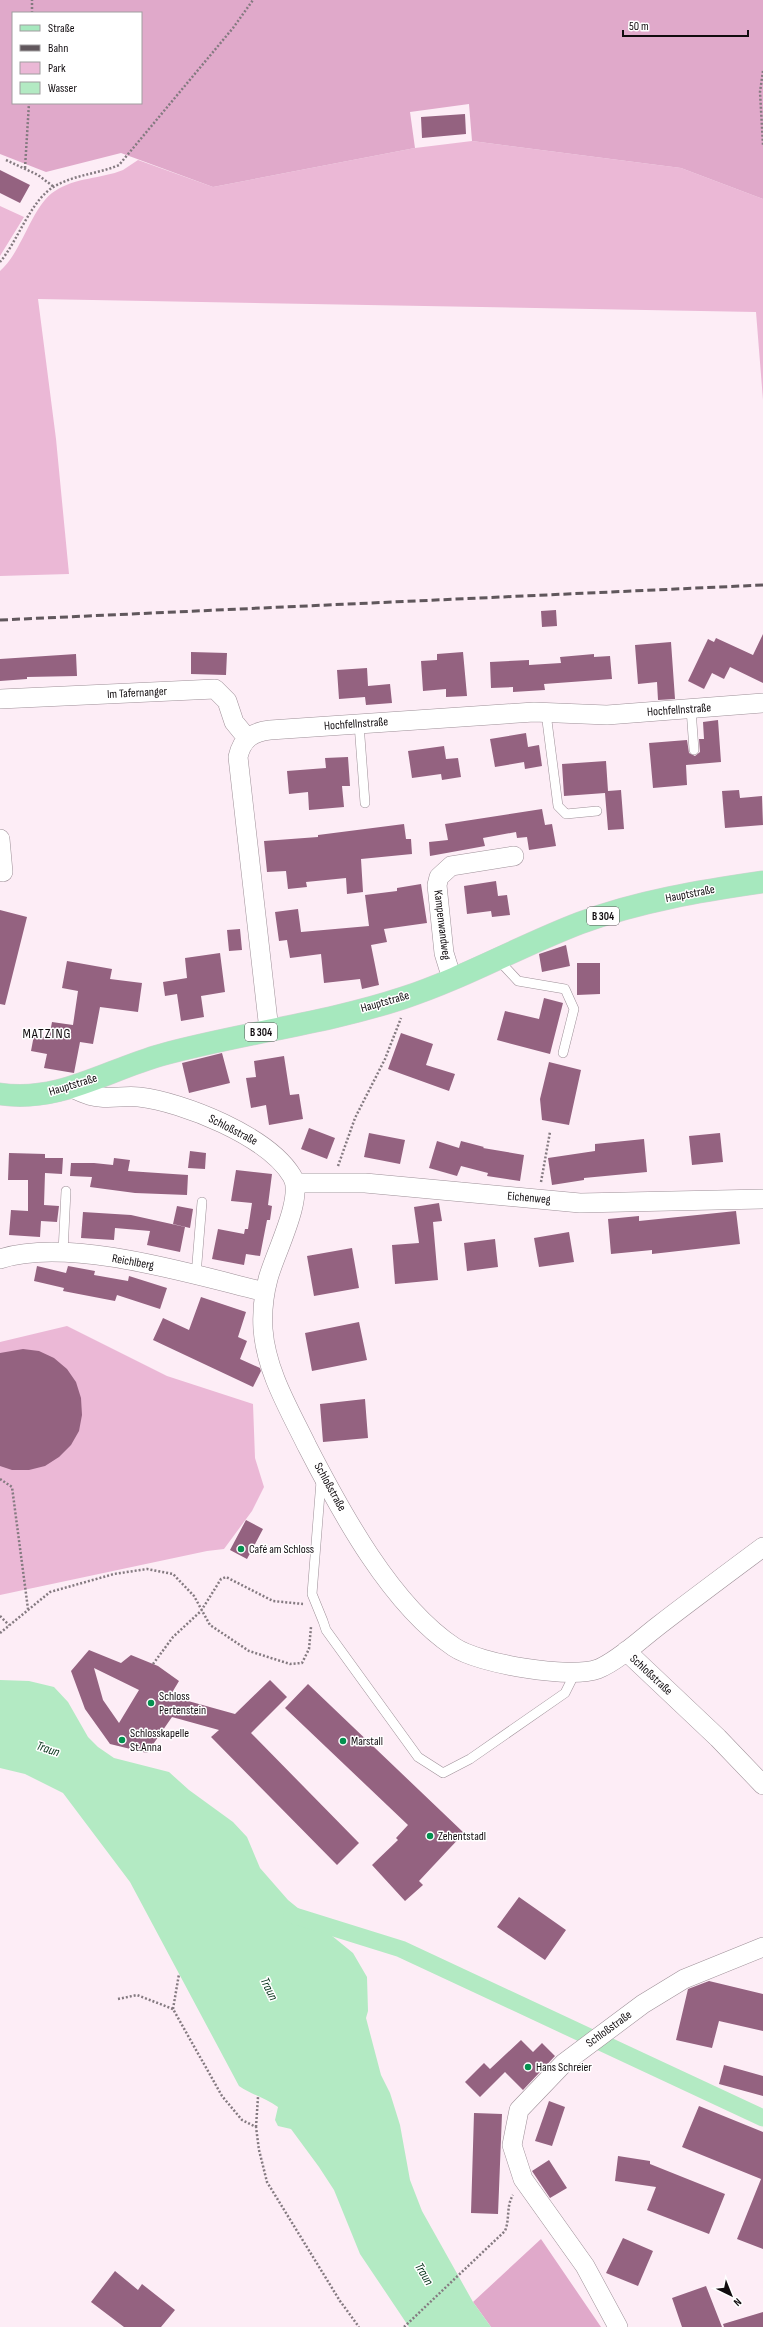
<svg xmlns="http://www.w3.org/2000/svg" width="763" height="2327" font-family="'Sofia Sans Condensed',sans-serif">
<rect width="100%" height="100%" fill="#fdedf6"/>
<path fill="#ebb8d6" d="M 472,141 L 681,168 L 763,199 L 763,400 L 756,312 L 38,299 L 56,439 L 69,574 L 0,576 L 0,271 C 23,251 32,205 55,191 C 76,177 101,179 123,170 C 128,167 133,163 138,160 L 213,187 L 415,148 Z
M 0,206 L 24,217 L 0,256 Z
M 67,1326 L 167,1376 L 253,1404 L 255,1458 L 264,1487 L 252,1511 L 224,1549 L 207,1551 L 0,1595 L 0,1342 Z"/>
<path fill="#e0a9ca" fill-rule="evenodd" d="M 0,0 L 763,0 L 763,199 L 681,168 L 472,141 L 469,104 L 410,112 L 415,148 L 213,187 L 121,153 L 46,172 L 0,154 ZM 13,13 L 141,13 L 141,103 L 13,103 Z
M 541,2239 L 601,2327 L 491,2327 L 473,2302 Z"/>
<path fill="#b3eac3" d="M 0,1680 L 29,1681 L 54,1687 L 68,1702 L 88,1737 L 98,1747 L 114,1758 L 169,1772 L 189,1790 L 233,1822 L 247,1837 L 260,1868 L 288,1900 L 353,1953 L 367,1977 L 368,2011 L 366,2018 L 381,2075 L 390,2093 L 400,2125 L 410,2180 L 422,2211 L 473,2302 L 491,2327 L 409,2327 L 360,2254 L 334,2190 L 319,2167 L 291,2129 L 278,2126 L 275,2120 L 278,2107 C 266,2098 252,2095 239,2086 L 130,1882 L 63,1793 L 25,1774 L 0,1768 Z"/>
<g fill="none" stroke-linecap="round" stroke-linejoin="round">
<path stroke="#b3eac3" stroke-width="17" d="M 292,1915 L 401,1949 L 763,2118"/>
</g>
<path fill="#946280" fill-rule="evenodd" d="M 465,114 L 466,134 L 422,138 L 421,117 Z
M 0,170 L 30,185 L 20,203 L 0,193 Z
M 556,610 L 557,626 L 542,627 L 541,611 Z
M 763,634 L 763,683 L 730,667 L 724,679 L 712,673 L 704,689 L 688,681 L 708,639 L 714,642 L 716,638 L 753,655 Z
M 671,642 L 675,699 L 658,700 L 657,682 L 638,684 L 635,645 Z
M 191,652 L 227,653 L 226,675 L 191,674 Z
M 463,652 L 467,696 L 446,697 L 446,689 L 423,691 L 421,661 L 437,660 L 437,654 Z
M 76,654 L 77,676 L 27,677 L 27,679 L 0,681 L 0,659 Z
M 594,654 L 594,657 L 610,656 L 612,679 L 544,684 L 545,690 L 513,692 L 513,687 L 491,688 L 490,662 L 529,660 L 529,665 L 561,663 L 560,657 Z
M 367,668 L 368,686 L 390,684 L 392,703 L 366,705 L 365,697 L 339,699 L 337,670 Z
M 718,720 L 721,762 L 686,765 L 687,785 L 653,788 L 649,743 L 687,740 L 689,753 L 695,756 L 700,752 L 699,739 L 704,739 L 703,722 Z
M 526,733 L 528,747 L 539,745 L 542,766 L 525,769 L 524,762 L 495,767 L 490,739 Z
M 444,746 L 446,759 L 458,758 L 461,777 L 442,780 L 441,774 L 412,778 L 408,751 Z
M 348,757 L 350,786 L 342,786 L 344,807 L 309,810 L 308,792 L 289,794 L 287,771 L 326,768 L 325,758 Z
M 606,761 L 608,791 L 621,790 L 624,829 L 608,830 L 605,793 L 564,796 L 562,764 Z
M 739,790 L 740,798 L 762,796 L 763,825 L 725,828 L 722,791 Z
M 542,809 L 545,825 L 552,824 L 556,846 L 529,850 L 527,837 L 517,838 L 516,832 L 483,838 L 485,846 L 430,856 L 429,842 L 448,840 L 445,824 Z
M 404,824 L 406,839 L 411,839 L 412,854 L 361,859 L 363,892 L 347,894 L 346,878 L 306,882 L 307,887 L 288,889 L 286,871 L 267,872 L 264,841 L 318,837 L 318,835 Z
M 496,881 L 498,896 L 507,895 L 510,915 L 492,917 L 491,911 L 467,914 L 464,886 Z
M 421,884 L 427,923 L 384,929 L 387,942 L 371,945 L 379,985 L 362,989 L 360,979 L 324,983 L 321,954 L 290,958 L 287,940 L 279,941 L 275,912 L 298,909 L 301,932 L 369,926 L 365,895 L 397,891 L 397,888 Z
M 0,910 L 27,917 L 5,1005 L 0,1004 Z
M 240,929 L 242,950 L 229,951 L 227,930 Z
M 566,945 L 570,966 L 542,972 L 539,954 Z
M 220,953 L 225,992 L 201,996 L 204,1017 L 181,1021 L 177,994 L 165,996 L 163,982 L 187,978 L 185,958 Z
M 67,961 L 112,969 L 110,979 L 142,983 L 138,1012 L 100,1007 L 93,1044 L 80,1042 L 74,1073 L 44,1068 L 47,1054 L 31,1051 L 34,1035 L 49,1038 L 52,1022 L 73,1025 L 78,991 L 62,988 Z
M 577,963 L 600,963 L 600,994 L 577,995 Z
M 544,998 L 563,1003 L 550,1054 L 497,1040 L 505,1011 L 539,1019 Z
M 401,1033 L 433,1044 L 426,1065 L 455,1074 L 449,1091 L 388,1069 Z
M 222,1053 L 230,1083 L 189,1093 L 182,1063 Z
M 284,1056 L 290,1095 L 299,1094 L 303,1119 L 269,1125 L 266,1105 L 251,1108 L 246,1078 L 256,1077 L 254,1061 Z
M 549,1062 L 581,1070 L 569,1125 L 542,1120 L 540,1099 Z
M 309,1128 L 335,1138 L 327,1159 L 301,1149 Z
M 369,1133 L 405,1140 L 400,1164 L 364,1157 Z
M 720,1133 L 723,1162 L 692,1165 L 689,1136 Z
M 644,1139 L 647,1172 L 584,1178 L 584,1180 L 552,1185 L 548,1158 L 595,1151 L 595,1144 Z
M 437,1141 L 459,1148 L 461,1141 L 484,1147 L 483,1148 L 524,1155 L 520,1181 L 487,1176 L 488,1173 L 461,1166 L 457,1176 L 429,1168 Z
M 190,1151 L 206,1153 L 205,1169 L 188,1168 Z
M 9,1153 L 45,1154 L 45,1158 L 63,1158 L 62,1174 L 45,1173 L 44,1205 L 59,1206 L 57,1222 L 41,1221 L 40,1237 L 9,1235 L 11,1210 L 28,1211 L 28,1180 L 8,1180 Z
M 114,1158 L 130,1160 L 128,1171 L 188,1175 L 187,1195 L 135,1193 L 90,1187 L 92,1177 L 70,1176 L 71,1163 L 94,1163 L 113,1165 Z
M 236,1170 L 272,1174 L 268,1205 L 272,1206 L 270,1220 L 267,1220 L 260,1256 L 246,1254 L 244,1265 L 212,1259 L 218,1229 L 244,1234 L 245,1229 L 248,1229 L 252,1203 L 231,1201 Z
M 439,1203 L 442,1221 L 433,1222 L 438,1280 L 395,1284 L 392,1245 L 419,1243 L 414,1207 Z
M 177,1206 L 193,1209 L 190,1228 L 173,1224 Z
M 736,1211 L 740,1244 L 652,1254 L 652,1250 L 611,1254 L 608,1219 L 639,1216 L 639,1221 Z
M 83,1212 L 131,1215 L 185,1227 L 180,1252 L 147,1245 L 150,1231 L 115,1228 L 114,1240 L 81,1238 Z
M 569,1232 L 574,1262 L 539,1267 L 534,1238 Z
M 495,1239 L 498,1267 L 467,1271 L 464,1243 Z
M 352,1248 L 359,1288 L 314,1296 L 307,1256 Z
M 37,1266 L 66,1273 L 68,1266 L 95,1271 L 94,1275 L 128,1281 L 129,1276 L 167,1288 L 160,1309 L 117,1295 L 115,1301 L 63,1291 L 64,1288 L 34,1281 Z
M 201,1297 L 246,1312 L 238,1337 L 247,1341 L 240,1359 L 260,1368 L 261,1371 L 253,1387 L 153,1340 L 163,1318 L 189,1330 Z
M 359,1322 L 367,1360 L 312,1371 L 305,1333 Z
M 23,1349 L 39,1351 L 54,1358 L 67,1369 L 76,1382 L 81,1398 L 82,1415 L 79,1431 L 71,1445 L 59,1457 L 45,1466 L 29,1470 L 12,1470 L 0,1466 L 0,1353 Z
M 365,1399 L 368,1438 L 323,1442 L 320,1404 Z
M 246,1520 L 263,1529 L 247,1559 L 230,1550 Z
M 89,1650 L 121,1663 L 131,1655 L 158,1666 L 179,1681 L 170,1696 L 235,1714 L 270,1680 L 287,1697 L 251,1733 L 359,1843 L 337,1865 L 211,1737 L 219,1730 L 172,1717 L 147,1753 L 110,1744 L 85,1709 L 71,1671 ZM 94,1668 L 139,1690 L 119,1723 L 103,1700 Z
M 308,1684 L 464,1833 L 419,1881 L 423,1885 L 405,1901 L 372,1865 L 398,1840 L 396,1838 L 408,1825 L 285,1708 Z
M 519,1897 L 566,1930 L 545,1960 L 497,1927 Z
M 709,1981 L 763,1994 L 763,2031 L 719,2021 L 712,2048 L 676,2040 L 688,1989 Z
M 521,2040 L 533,2052 L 542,2043 L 555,2056 L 523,2090 L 505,2072 L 480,2097 L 465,2082 L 484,2063 L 490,2069 Z
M 724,2065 L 763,2076 L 763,2096 L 719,2084 Z
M 549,2101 L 565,2107 L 552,2146 L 535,2141 Z
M 699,2106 L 763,2132 L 763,2249 L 737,2239 L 761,2179 L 682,2147 Z
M 474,2113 L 502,2114 L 498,2214 L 471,2213 Z
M 618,2156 L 650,2161 L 650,2164 L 725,2194 L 709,2234 L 647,2210 L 656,2187 L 615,2181 Z
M 549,2160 L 567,2188 L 550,2198 L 532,2171 Z
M 623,2238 L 653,2251 L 638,2286 L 606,2273 Z
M 115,2271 L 138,2290 L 142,2284 L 175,2310 L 161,2327 L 124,2327 L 91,2302 Z
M 706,2286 L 722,2327 L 682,2327 L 672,2298 Z
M 763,2312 L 763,2327 L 724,2327 L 723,2324 Z"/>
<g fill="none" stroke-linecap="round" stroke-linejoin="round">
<g stroke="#9e9098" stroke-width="10">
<path id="lane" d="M 691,709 L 694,750
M 546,713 L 558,806 L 566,814 L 597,811
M 359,724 L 365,803
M 500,957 L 505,967 L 518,981 L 565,989 L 574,1009 L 563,1053
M 63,1252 L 66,1191
M 196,1275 L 202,1202
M 321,1481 L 312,1594 L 323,1621 L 326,1630 L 418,1757 L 443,1773 L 470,1759 L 565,1693 L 576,1671"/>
</g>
<g stroke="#9e9098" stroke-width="20">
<path id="street" d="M 0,699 L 215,689 L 227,701 L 234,722 L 247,738
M 0,839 L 3,872
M 452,979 L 444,953 L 437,885 L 439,877 L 451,866 L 514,856
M 269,1030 L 238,757 C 242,739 252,732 270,730 L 534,712 L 607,715 L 763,703
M 72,1088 C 79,1091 86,1095 93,1096 C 108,1100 124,1095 139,1097 C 183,1102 268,1136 292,1176 C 305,1197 274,1255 268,1279 C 264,1294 262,1313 263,1329 C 266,1371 289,1409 307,1446 C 341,1512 391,1605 454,1647 C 479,1664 570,1679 598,1669 C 618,1661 641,1639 658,1626 C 693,1599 728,1573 763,1547
M 296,1183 L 365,1183 L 580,1203 L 763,1199
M 0,1259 C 68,1236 195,1275 265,1292
M 626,1651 L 718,1738 L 763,1785
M 618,2327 L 585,2266 L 523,2179 L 512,2145 L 519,2110 L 564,2063 L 643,2004 L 684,1979 L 763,1947"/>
</g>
<g stroke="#d4d3d4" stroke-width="23">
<path id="primary" d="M 0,1094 C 59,1103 107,1070 161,1055 C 241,1033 324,1024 403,998 C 464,978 520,946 580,923 C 639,901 701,891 763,882"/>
</g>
<path stroke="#847a80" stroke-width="2.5" stroke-dasharray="2 2" stroke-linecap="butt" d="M 32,13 L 32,0
M 763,71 L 760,92 L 763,145
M 6,160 L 38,175 L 54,187
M 25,168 L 29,103
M 0,262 C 18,241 31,199 55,186 C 77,174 98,174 119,165 L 233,28 L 253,0
M 338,1166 L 355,1118 L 385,1059 L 401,1018
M 541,1182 L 550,1132
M 0,1479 L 12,1487 L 28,1609
M 0,1616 L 9,1625
M 0,1633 L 50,1592 L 114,1574 L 147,1569 L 173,1574 L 194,1596 L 210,1625 L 249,1651 L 290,1664 L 302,1663 L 309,1649 L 311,1627
M 153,1664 L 173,1637 L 201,1611 L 221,1579 L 226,1577 L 273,1601 L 303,1604
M 118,1999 L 137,1995 L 173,2009 L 222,2096 L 242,2120 L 256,2127 L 259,2150 L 267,2182 L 340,2301 L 359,2327
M 173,2009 L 179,1974
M 256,2127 L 258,2097
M 404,2327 L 505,2231 C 510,2219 506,2206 513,2195"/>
<use href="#lane" stroke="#fff" stroke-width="9"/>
<use href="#street" stroke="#fff" stroke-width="19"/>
<use href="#primary" stroke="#a6e8be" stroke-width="22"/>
<path stroke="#60575c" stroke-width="3" stroke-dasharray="8 4" stroke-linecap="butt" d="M 0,620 L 763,585"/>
</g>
<g fill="#04904f" stroke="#fff" stroke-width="1.5">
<circle cx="241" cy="1549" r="4"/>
<circle cx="151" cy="1703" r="4"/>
<circle cx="122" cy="1740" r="4"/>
<circle cx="343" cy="1741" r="4"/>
<circle cx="430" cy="1836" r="4"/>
<circle cx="528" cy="2067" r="4"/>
</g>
<g text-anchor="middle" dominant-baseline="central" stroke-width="3" stroke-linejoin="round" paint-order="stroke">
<g fill="#fff" stroke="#585557" stroke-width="1">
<rect x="587" y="907" width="32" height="18" rx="3"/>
<rect x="245" y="1023" width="32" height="18" rx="3"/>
</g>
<g font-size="11" font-weight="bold" fill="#110c0f">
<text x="603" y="916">B 304</text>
<text x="261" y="1032">B 304</text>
</g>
<g font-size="12" fill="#110c0f" stroke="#fff">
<text transform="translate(137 693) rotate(-3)">Im Tafernanger</text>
<text transform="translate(679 710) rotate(-4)">Hochfellnstraße</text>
<text transform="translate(356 724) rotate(-4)">Hochfellnstraße</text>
<text transform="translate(690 894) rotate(-11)">Hauptstraße</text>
<text transform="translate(442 925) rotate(83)">Kampenwandweg</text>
<text transform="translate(385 1002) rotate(-16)">Hauptstraße</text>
<text transform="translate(73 1085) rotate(-17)">Hauptstraße</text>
<text transform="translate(233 1130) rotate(27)">Schloßstraße</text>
<text transform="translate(529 1198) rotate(5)">Eichenweg</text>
<text transform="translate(133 1262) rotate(10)">Reichlberg</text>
<text transform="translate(330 1487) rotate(61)">Schloßstraße</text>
<text transform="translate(651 1675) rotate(43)">Schloßstraße</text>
<text transform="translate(609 2029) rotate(-36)">Schloßstraße</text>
</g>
<g font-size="12" fill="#110c0f" stroke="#fff" text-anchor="start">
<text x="249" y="1549">Café am Schloss</text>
<text x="159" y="1696">Schloss<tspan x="159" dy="14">Pertenstein</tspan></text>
<text x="130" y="1733">Schlosskapelle<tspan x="130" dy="14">St.Anna</tspan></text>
<text x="351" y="1741">Marstall</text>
<text x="438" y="1836">Zehentstadl</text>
<text x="536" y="2067">Hans Schreier</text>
</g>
<g font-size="13" font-style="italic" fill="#08331b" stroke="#fff">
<text transform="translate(48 1749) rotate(19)">Traun</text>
<text transform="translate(269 1989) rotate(64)">Traun</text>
<text transform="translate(424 2274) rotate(59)">Traun</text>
</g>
<g font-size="14" letter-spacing="1" fill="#110c0f" stroke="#fff">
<text x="47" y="1033">MATZING</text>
</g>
</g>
<rect x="12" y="12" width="130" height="92" fill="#ffffff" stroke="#a09e9f"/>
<rect x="20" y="25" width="20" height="6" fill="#a6e8be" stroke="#a09e9f"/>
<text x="48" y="32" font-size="12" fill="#110c0f">Straße</text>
<rect x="20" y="45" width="20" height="6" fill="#60575c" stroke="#a09e9f"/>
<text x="48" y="52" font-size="12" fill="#110c0f">Bahn</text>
<rect x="20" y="62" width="20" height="12" fill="#ebb8d6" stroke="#a09e9f"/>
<text x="48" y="72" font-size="12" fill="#110c0f">Park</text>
<rect x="20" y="82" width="20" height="12" fill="#b3eac3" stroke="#a09e9f"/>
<text x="48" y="92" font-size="12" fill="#110c0f">Wasser</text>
<g transform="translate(731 2295) rotate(137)" stroke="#ffffff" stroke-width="3" paint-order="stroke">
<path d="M0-3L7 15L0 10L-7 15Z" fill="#110c0f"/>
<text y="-6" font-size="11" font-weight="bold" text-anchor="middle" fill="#110c0f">N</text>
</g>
<path d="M623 30v6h125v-6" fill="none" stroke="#110c0f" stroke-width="2"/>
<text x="629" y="30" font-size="12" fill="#110c0f" stroke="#ffffff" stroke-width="3" paint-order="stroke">50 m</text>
</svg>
